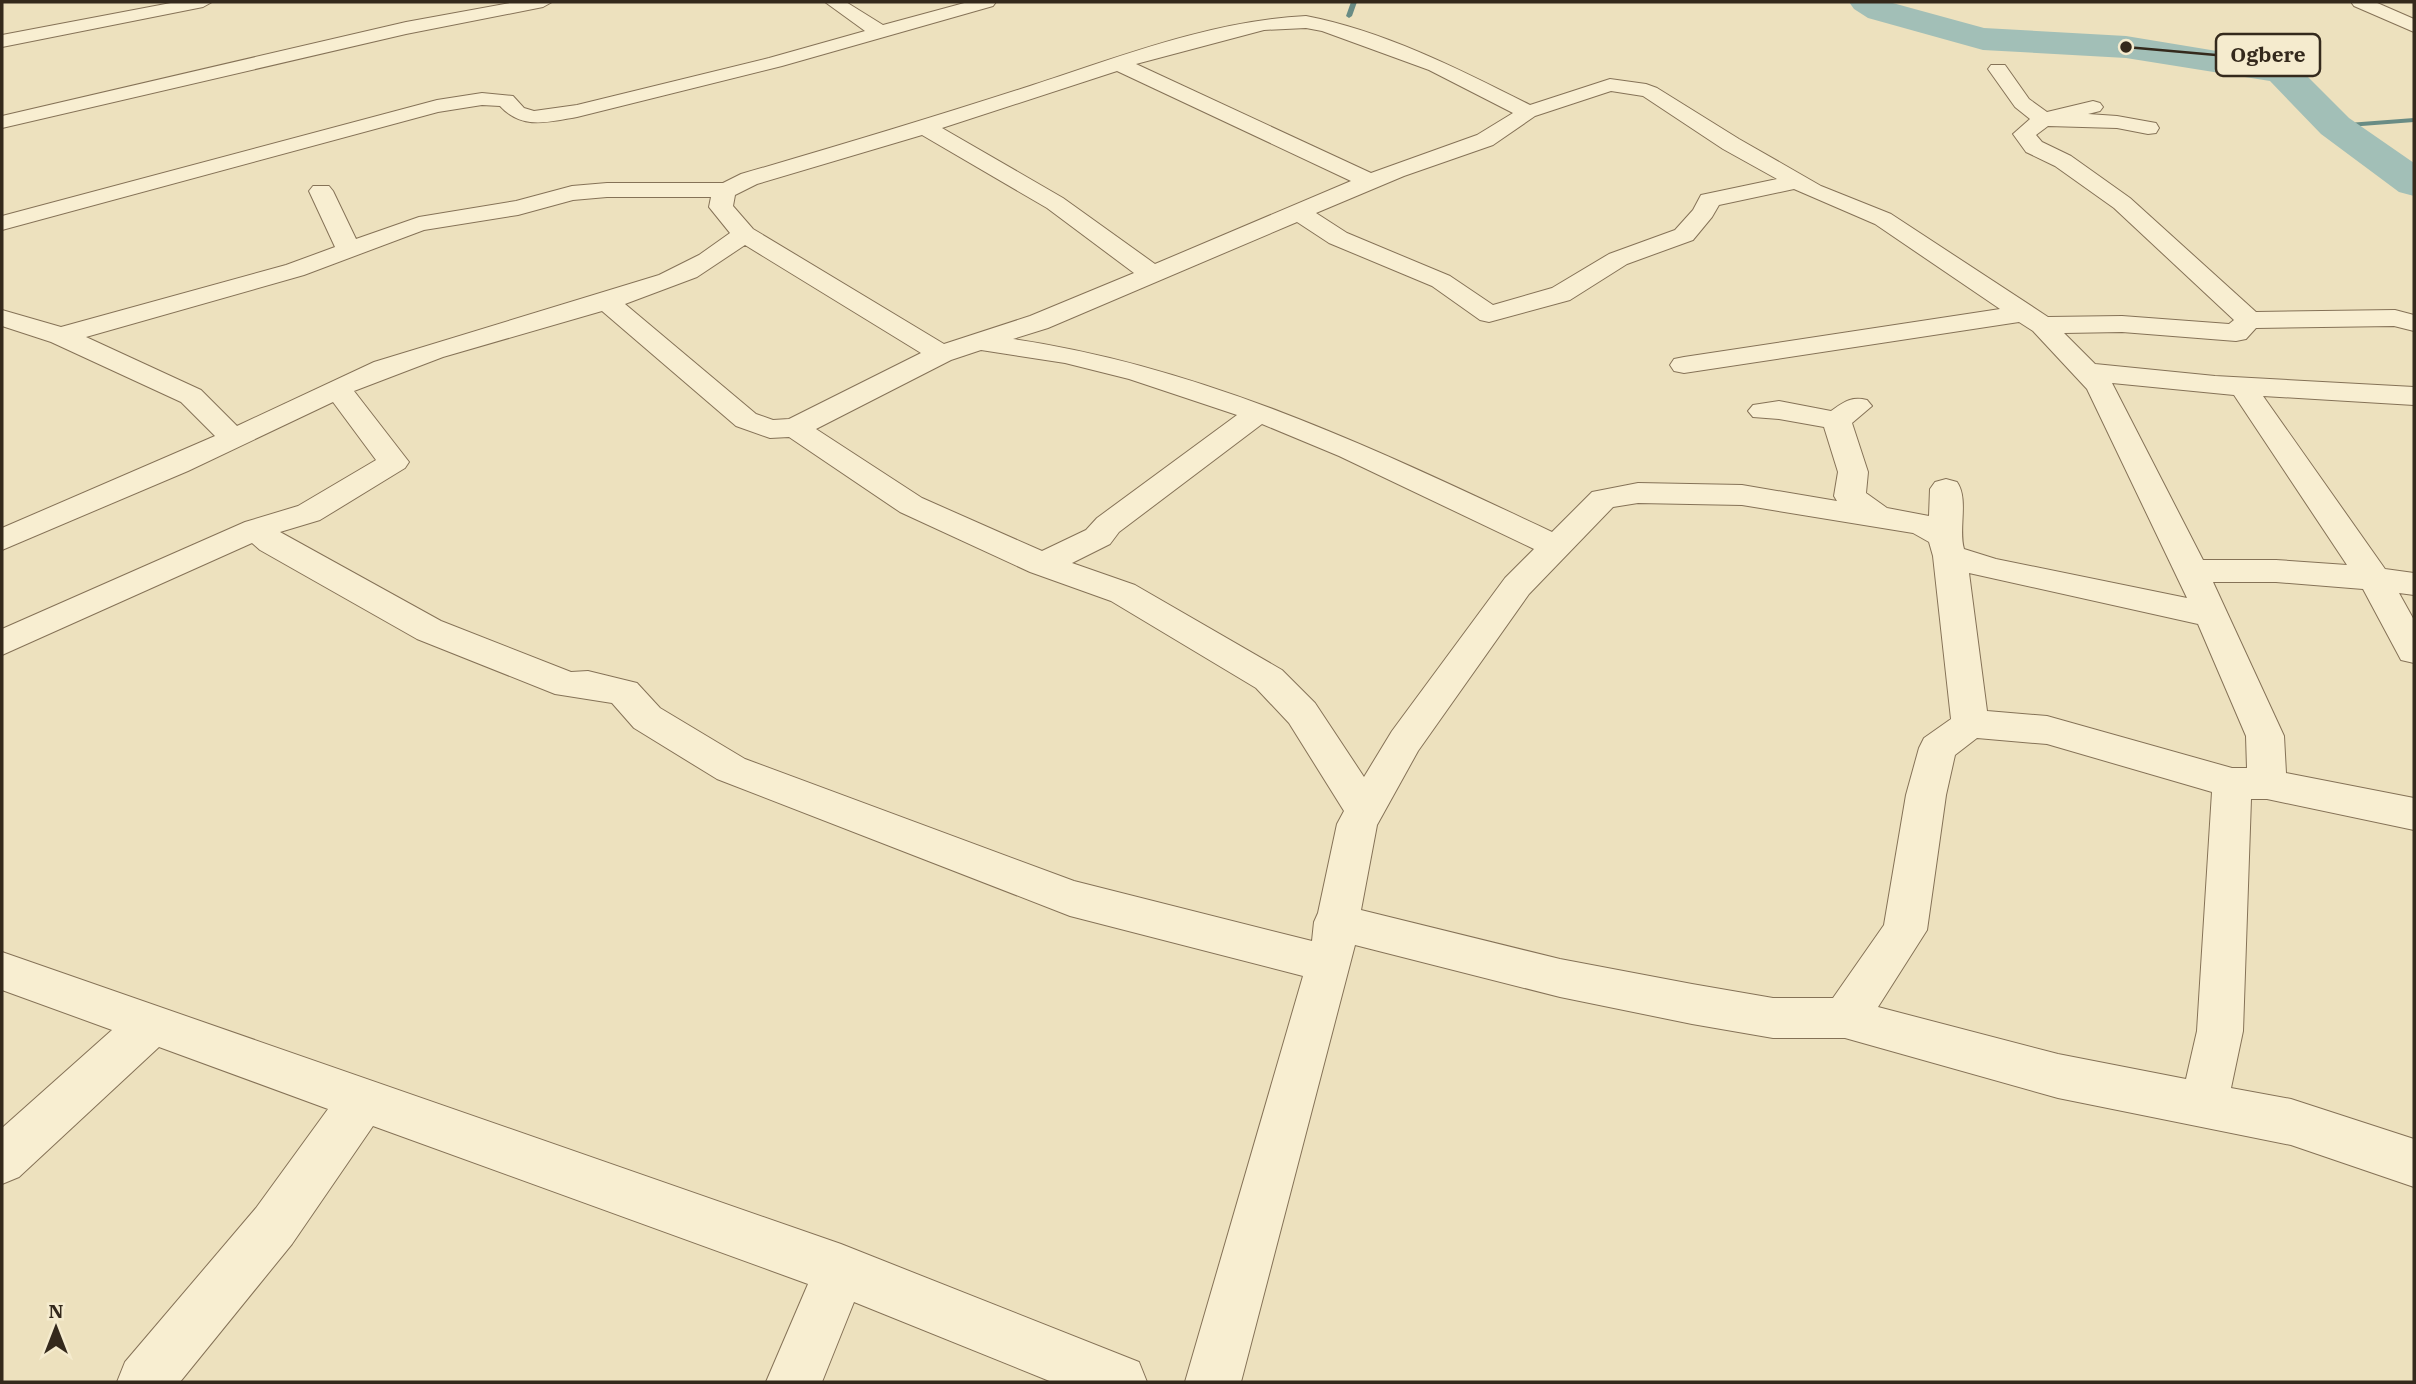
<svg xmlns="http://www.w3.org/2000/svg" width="2416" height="1384" font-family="'IBM Plex Serif',serif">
<rect width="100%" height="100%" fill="#ede1be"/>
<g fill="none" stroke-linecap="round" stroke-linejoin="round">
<path fill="#698c85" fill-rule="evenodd" d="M 1351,2 L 1357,2 L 1352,16 L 1349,18 L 1346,16 Z
M 2414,118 L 2414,122 L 2335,128 L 2331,126 L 2335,124 Z"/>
<path fill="#a2bfb7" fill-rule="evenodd" d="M 1849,2 L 1889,2 L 1984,28 L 2126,36 L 2295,64 L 2349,118 L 2414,163 L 2414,196 L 2399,192 L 2321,134 L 2270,81 L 2126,58 L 1983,50 L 1868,18 L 1854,9 Z"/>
<g stroke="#857257" stroke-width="2">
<path id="minor" d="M 176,2 L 212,2 L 203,7 L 2,47 L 2,35 Z
M 515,2 L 552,2 L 543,7 L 406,34 L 2,128 L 2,116 L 406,22 Z
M 825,2 L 846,2 L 883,25 L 968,2 L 996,2 L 993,6 L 782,66 L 577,117 C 548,122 522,130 500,106 L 482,105 L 438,112 L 2,230 L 2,216 L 437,100 L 482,93 L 513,96 L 524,108 L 534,111 L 577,105 L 769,58 L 865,31 Z
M 2351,2 L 2375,2 L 2414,19 L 2414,32 L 2354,6 Z
M 1306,16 C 1384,31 1459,69 1530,105 L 1610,79 L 1646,84 L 1657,88 L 1739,139 L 1821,186 L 1891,214 L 2048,317 L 2122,316 L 2229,324 L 2234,320 L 2114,208 L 2055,166 L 2026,152 L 2013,134 L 2030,119 L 2015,107 L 1988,69 L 1991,65 L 2005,65 L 2029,99 L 2047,112 L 2093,101 L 2100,103 L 2103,107 L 2100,111 L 2088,114 L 2117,116 L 2156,123 L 2159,128 L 2156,133 L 2148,134 L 2117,128 L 2048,126 L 2036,135 L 2042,142 L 2071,156 L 2130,198 L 2256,312 L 2395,310 L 2414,315 L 2414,331 L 2394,326 L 2256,328 L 2246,339 L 2236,341 L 2122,332 L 2064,333 L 2095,364 L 2215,376 L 2414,387 L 2414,405 L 2263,396 L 2385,569 L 2414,573 L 2414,595 L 2399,593 L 2414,620 L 2414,663 L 2401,660 L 2363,589 L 2276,582 L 2213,582 L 2284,736 L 2286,773 L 2414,798 L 2414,830 L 2267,799 L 2251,799 L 2243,1031 L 2231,1088 L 2291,1099 L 2414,1139 L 2414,1187 L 2291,1145 L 2058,1098 L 1845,1038 L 1773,1038 L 1692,1024 L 1560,997 L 1355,945 L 1241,1382 L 1185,1382 L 1303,976 L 1070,916 L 717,779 L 634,728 L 612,703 L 555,694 L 417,639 L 260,550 L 252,543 L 2,655 L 2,629 L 245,522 L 298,506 L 376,460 L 333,402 L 188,471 L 2,550 L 2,528 L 215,436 L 181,402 L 51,342 L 2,326 L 2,310 L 61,327 L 286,265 L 335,247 L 309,191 L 313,186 L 329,186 L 333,191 L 356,239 L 419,217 L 516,201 L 572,186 L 607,183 L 723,183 L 741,174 C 838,146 934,117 1030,86 C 1119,57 1211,21 1306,16 ZM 1306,28 L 1322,31 L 1429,70 L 1513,113 L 1477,135 L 1371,173 L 1136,64 L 1264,30 ZM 1117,71 L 1351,181 L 1155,264 L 1063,198 L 942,128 ZM 1611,91 L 1643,96 L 1723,149 L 1777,179 L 1701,195 L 1693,210 L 1675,230 L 1609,254 L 1552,288 L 1493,305 L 1450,276 L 1347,233 L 1316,213 L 1404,176 L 1493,145 L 1535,116 ZM 922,135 L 1047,208 L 1134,273 L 1030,316 L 944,344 L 753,229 L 733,206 L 735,195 L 757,184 ZM 1794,189 L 1875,224 L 2000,309 L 1684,357 L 1674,359 L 1670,365 L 1674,371 L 1684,373 L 2019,322 L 2033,331 L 2087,389 L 2187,598 L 1996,559 L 1964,549 C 1958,529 1969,499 1957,482 L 1946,479 L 1935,482 L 1930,489 L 1929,516 L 1887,508 L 1866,493 L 1868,472 L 1852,423 L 1872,406 L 1867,400 C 1851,396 1844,402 1831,411 L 1779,401 L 1753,405 L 1748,411 L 1753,417 L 1779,419 L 1824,427 L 1838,472 L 1834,496 L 1837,501 L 1742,485 L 1638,483 L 1592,492 L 1552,532 C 1378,450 1205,367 1013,339 L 1048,328 L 1297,222 L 1329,243 L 1432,286 L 1480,320 L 1489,322 L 1570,300 L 1627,264 L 1693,240 L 1712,217 L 1719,205 ZM 607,197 L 711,197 L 709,207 L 730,233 L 699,255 L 659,275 L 374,362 L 237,426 L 201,390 L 86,337 L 304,275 L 424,230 L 518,215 L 573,200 ZM 745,245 L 921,353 L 789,419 L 773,420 L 756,414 L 625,304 L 697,277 ZM 602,311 L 736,426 L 770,438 L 789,437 L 900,512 L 1030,572 L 1111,601 L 1256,688 L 1289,723 L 1344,811 L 1337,824 L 1318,913 L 1314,922 L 1312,941 L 1074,881 L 745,759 L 660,708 L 637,683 L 588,671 L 571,672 L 441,621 L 280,532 L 320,520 L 405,468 L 409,462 L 354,391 L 443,357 ZM 981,350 L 1065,363 L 1129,379 L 1237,415 L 1097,518 L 1086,530 L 1042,551 L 922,498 L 816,429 L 951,360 ZM 2112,383 L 2234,395 L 2347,565 L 2276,560 L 2203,560 ZM 1262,424 L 1339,456 L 1534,549 L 1505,578 L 1392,731 L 1364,777 L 1315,703 L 1282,670 L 1135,585 L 1072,563 L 1110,544 L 1119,532 ZM 1638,503 L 1742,505 L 1913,533 L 1929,542 L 1933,556 L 1951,719 L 1924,738 L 1919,748 L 1906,795 L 1884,925 L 1833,998 L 1773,998 L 1692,984 L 1560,959 L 1361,910 L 1377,825 L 1418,751 L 1529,594 L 1613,507 ZM 1969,573 L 2198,624 L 2246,736 L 2247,768 L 2232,768 L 2047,716 L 1987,711 ZM 1977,738 L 2047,744 L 2212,792 L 2197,1031 L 2186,1079 L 2058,1054 L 1878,1007 L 1927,930 L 1946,795 L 1955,755 Z
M 2,952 L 841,1244 L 1139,1362 L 1147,1382 L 1052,1382 L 854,1302 L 822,1382 L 766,1382 L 808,1284 L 373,1126 L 292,1244 L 180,1382 L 117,1382 L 125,1362 L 256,1208 L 328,1109 L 159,1047 L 19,1177 L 2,1184 L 2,1128 L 112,1030 L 2,990 Z"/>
</g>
<use href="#minor" fill="#f8eed1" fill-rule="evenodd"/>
</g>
<path fill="none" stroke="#34291c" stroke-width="2.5" d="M2126 47L2216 55"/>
<circle fill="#34291c" stroke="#f5ebce" stroke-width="2.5" cx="2126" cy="47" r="7"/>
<rect fill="#f5ebce" stroke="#34291c" stroke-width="2.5" x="2216" y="34" width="104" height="42" rx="7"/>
<g font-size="21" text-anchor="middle" font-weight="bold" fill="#34291c">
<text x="2268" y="62">Ogbere</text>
</g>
<rect width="2416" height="1384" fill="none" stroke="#34291c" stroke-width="7"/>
<g transform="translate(56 1328)" stroke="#f5ebce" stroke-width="5" paint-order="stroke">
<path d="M0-5L12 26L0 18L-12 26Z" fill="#34291c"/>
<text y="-10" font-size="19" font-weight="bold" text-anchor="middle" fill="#34291c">N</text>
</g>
</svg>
